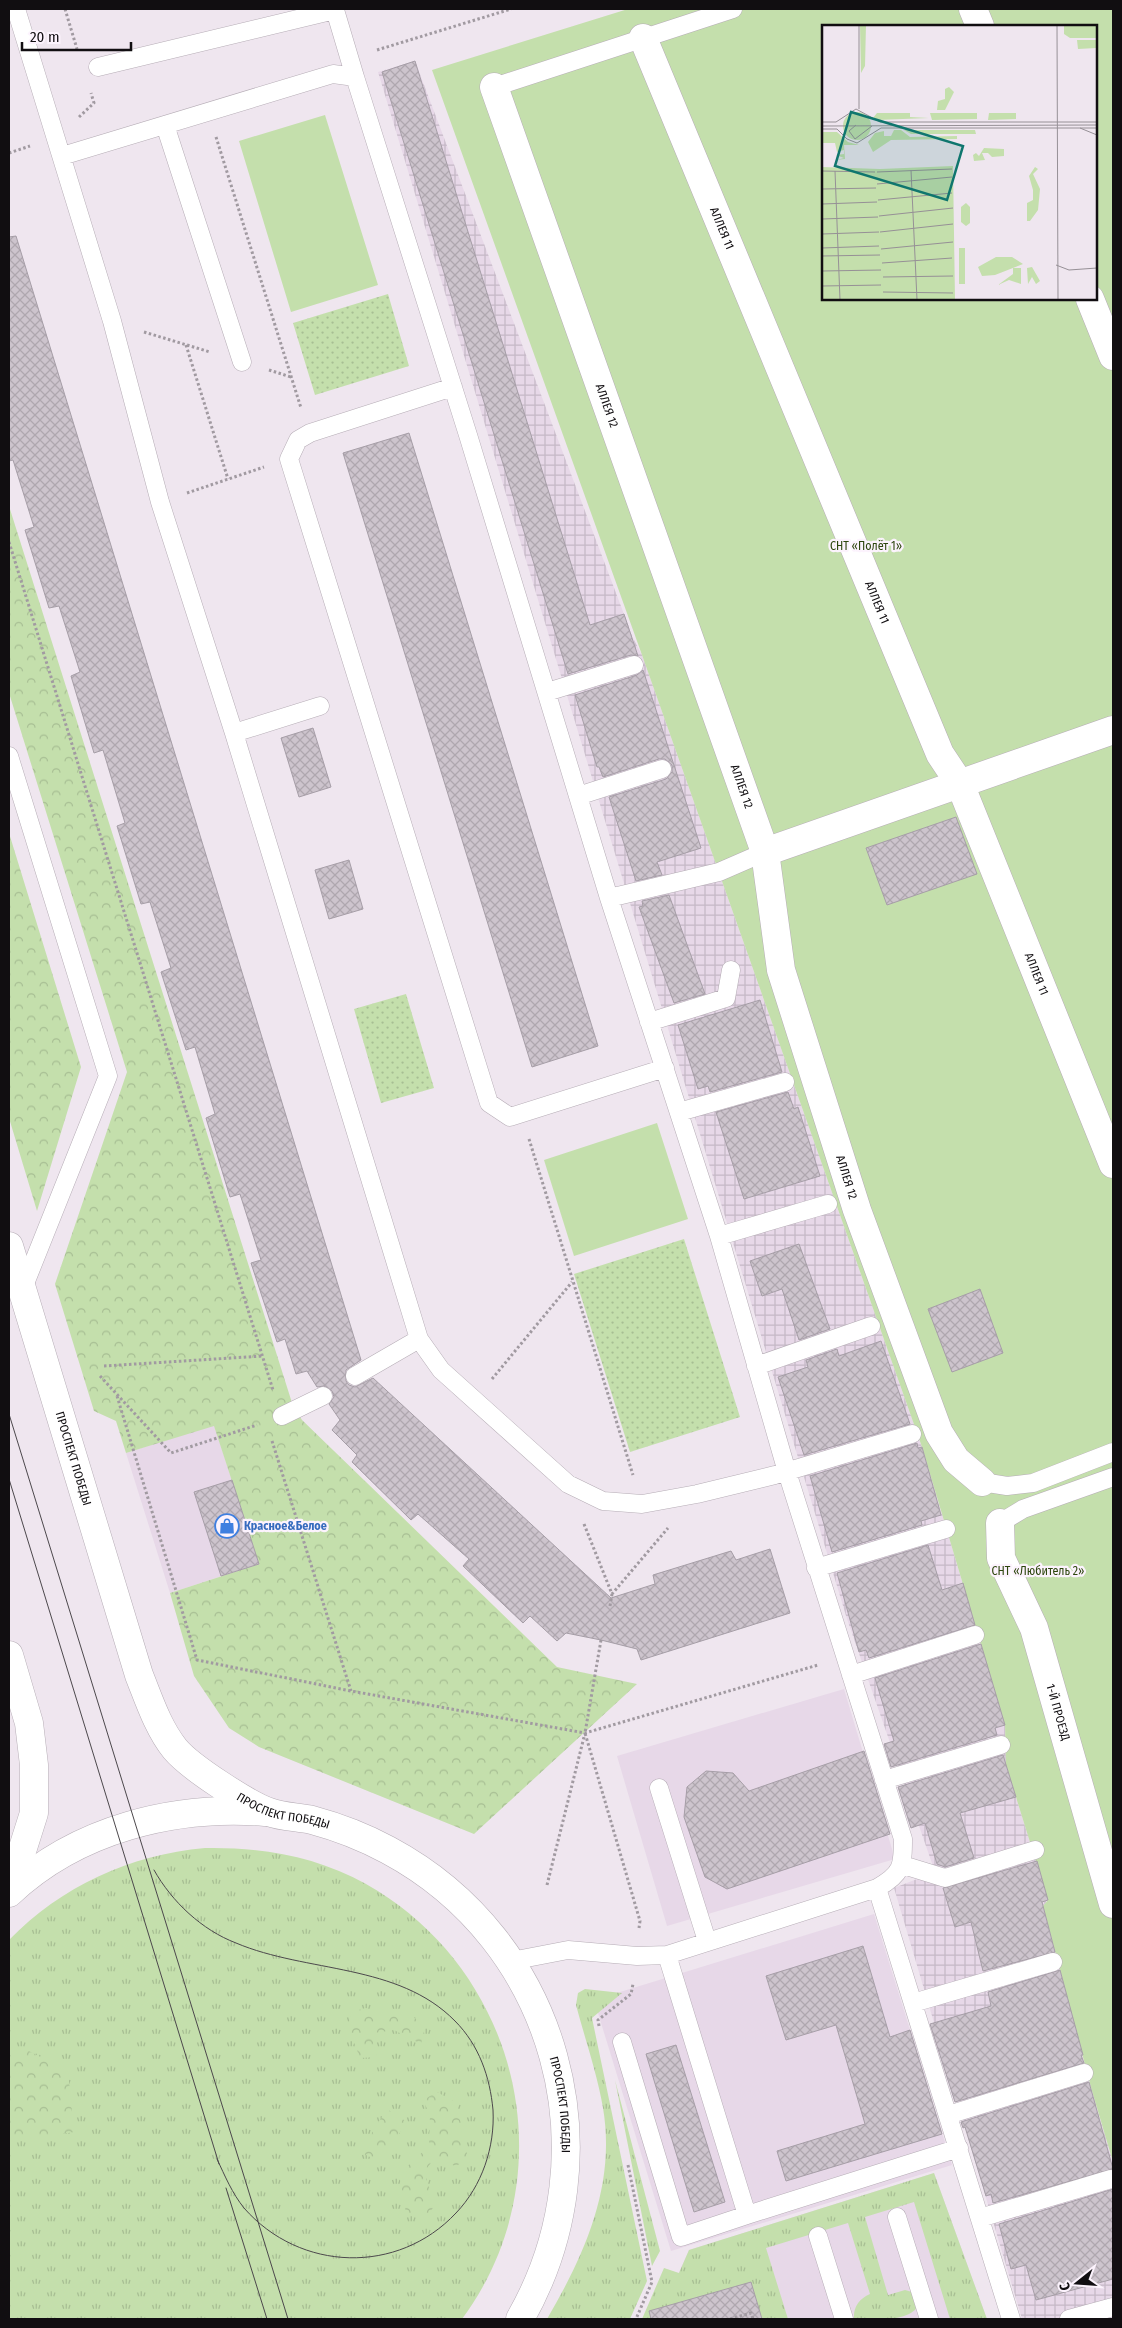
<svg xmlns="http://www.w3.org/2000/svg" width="1122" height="2328" font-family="'Fira Sans Condensed',sans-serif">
<defs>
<pattern id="industrial-grid" width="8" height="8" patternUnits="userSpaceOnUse" patternTransform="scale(1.25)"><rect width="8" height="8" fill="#e7d8e8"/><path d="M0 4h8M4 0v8" fill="none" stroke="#c5b8c6"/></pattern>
<pattern id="grass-tufts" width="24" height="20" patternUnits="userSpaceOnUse" patternTransform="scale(1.25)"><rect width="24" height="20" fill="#c4dfac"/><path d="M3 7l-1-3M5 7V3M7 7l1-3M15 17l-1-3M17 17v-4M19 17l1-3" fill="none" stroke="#a7be93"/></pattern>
<pattern id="forest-crowns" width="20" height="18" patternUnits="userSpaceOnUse" patternTransform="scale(1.25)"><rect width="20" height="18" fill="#c4dfac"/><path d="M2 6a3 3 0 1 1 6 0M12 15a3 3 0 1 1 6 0" fill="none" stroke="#a7be93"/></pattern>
<pattern id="park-dots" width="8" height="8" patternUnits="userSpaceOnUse" patternTransform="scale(1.25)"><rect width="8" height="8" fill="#c4dfac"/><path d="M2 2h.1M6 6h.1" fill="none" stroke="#a7be93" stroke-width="1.8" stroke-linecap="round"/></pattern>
<pattern id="building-cross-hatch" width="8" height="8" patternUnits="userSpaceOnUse" patternTransform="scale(1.25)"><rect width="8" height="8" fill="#cdc4cd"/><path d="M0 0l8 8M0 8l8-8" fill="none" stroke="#afa7af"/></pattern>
</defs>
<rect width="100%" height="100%" fill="#efe6ef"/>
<path fill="#e7d8e8" d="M 214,1425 L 259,1564 L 170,1593 L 126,1453 Z
M 844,1689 L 895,1859 L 667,1926 L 617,1756 Z
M 874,1914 L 952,2165 L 671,2251 L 594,2000 Z
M 934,2173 L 987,2319 L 658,2319 L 689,2250 Z"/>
<path fill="url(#industrial-grid)" d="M 415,61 L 633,638 L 642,655 L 922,1447 L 1005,1725 L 1006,1765 L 1048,1900 L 1043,1906 L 1092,2091 L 1113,2162 L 1113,2319 L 1022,2319 L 894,1888 L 935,1872 L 847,1619 L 378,72 Z"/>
<path fill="url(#grass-tufts)" d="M 205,1848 C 261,1847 316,1856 366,1884 C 521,1971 568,2176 462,2319 L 9,2319 L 9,1940 C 62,1886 129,1855 205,1848 Z
M 585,1989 L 622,1993 L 592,2018 L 647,2281 L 630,2319 L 547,2319 C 585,2254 616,2185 603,2108 C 597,2073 585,2039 576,2005 L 578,1993 Z
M 615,2080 L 660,2251 L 652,2266 Z
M 934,2173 L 987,2319 L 950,2319 L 914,2202 L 865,2217 L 888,2295 L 905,2290 L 912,2292 L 918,2306 C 908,2323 872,2319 854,2319 C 853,2307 859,2299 870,2294 L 848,2223 L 766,2248 L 788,2319 L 642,2319 L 664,2268 L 679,2273 L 689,2250 Z"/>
<path fill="url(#forest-crowns)" d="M 9,506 L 293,1406 L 302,1420 L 557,1667 L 637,1684 L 474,1834 L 259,1747 L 229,1728 L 194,1676 L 170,1593 L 259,1564 L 214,1426 L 126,1453 L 116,1421 L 94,1411 L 55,1284 L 127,1072 L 9,693 Z
M 9,833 L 81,1067 L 37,1211 L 9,1118 Z
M 366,2008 L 384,2016 L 412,2016 L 425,2027 L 421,2044 L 394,2030 L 375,2033 L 377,2057 L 360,2058 L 348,2027 L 351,2012 Z
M 21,2047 L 68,2071 L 74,2132 L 14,2142 L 9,2130 L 9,2062 Z
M 437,2092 L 457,2103 L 468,2159 L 456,2166 L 433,2160 L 424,2172 L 435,2205 L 428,2215 L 406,2213 L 399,2174 L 429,2146 L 430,2115 L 423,2100 Z
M 387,2109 L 407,2122 L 380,2162 L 360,2152 Z"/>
<path fill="url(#park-dots)" d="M 388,294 L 409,366 L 315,395 L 293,323 Z
M 406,994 L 434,1088 L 381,1103 L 354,1009 Z
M 684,1239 L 740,1417 L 630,1452 L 574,1274 Z"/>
<path fill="#c4dfac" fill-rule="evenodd" d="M 628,9 L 1113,9 L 1113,2162 L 1092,2091 L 1043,1906 L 1048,1900 L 1006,1765 L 1005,1725 L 922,1447 L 642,655 L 432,70 ZM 823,26 L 1096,26 L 1096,299 L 823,299 Z
M 325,115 L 378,285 L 291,312 L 239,141 Z
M 657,1123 L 688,1219 L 574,1256 L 544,1160 Z"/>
<path fill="url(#building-cross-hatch)" stroke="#a69ea7" d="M 415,61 L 590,625 L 624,614 L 638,656 L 631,655 L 568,674 L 382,72 Z
M 16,236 L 361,1360 L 346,1370 L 346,1381 L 349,1385 L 355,1387 L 373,1378 L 611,1598 L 655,1584 L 653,1575 L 731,1551 L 736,1560 L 770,1549 L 790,1613 L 641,1660 L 637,1649 L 601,1640 L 566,1633 L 557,1641 L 530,1616 L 523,1623 L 463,1566 L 469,1559 L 418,1514 L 411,1520 L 352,1462 L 357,1455 L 332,1430 L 340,1420 L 329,1404 L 334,1397 L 332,1391 L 324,1386 L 317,1387 L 307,1371 L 296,1374 L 285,1339 L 277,1342 L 251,1263 L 261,1260 L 240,1194 L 230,1197 L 206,1118 L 215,1114 L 195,1047 L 186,1050 L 161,972 L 171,968 L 150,902 L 141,904 L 117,826 L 125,823 L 103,750 L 94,753 L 71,676 L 80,672 L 59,606 L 49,608 L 25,530 L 34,527 L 13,460 L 9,461 L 9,237 Z
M 409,433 L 598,1046 L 532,1067 L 343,453 Z
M 643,670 L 701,848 L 657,862 L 662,875 L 636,881 L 609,797 L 666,779 L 672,772 L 672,765 L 665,759 L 659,759 L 603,777 L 599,767 L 597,767 L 575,695 L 637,675 Z
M 313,728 L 331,787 L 299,797 L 281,738 Z
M 956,817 L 977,874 L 887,905 L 866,848 Z
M 349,860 L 363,909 L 329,919 L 315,870 Z
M 669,895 L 705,994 L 674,1003 L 639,907 L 643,906 L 642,901 Z
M 760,1000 L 782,1072 L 710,1092 L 708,1086 L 698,1089 L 678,1025 Z
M 788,1092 L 794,1109 L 798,1107 L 820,1176 L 744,1199 L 716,1112 Z
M 799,1244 L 830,1329 L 799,1340 L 782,1289 L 762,1296 L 750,1261 Z
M 980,1289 L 1003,1353 L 952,1372 L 928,1309 Z
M 881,1341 L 910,1424 L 804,1455 L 778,1377 L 808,1367 L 806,1360 L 837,1349 L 839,1356 Z
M 917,1443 L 918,1448 L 922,1447 L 941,1515 L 921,1521 L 922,1525 L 832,1552 L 810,1476 Z
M 232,1480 L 259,1564 L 221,1576 L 194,1492 Z
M 928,1545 L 942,1590 L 963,1583 L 975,1625 L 869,1658 L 866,1650 L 859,1652 L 837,1573 Z
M 981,1644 L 1005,1725 L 995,1728 L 997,1735 L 891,1767 L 884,1744 L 894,1741 L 875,1678 Z
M 864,1751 L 890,1834 L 727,1889 L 705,1877 L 684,1817 L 687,1787 L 706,1771 L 733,1773 L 749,1791 Z
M 1003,1755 L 1016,1797 L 960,1813 L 974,1858 L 945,1867 L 937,1864 L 925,1823 L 911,1828 L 898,1787 Z
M 1037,1861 L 1048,1900 L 1042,1902 L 1055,1952 L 983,1971 L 971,1922 L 955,1927 L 943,1888 Z
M 863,1946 L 890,2037 L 910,2030 L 942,2134 L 786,2181 L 777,2151 L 865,2124 L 836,2025 L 786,2040 L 766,1976 Z
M 1060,1970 L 1083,2055 L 1081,2055 L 1084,2063 L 955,2102 L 930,2024 L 991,2006 L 988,1992 Z
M 676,2045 L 725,2202 L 694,2212 L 646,2054 Z
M 1089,2082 L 1113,2169 L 993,2203 L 991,2194 L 986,2196 L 965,2127 L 963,2128 L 961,2122 Z
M 1113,2189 L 1113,2279 L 1036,2300 L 1026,2265 L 1011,2269 L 999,2224 Z
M 751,2282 L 762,2319 L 651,2319 L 649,2311 Z"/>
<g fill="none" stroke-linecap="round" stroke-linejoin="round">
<g stroke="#b6adb6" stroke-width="19">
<path id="service" d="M 16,9 L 112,321 L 160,502 L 234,733 L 419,1339 L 441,1370 L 568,1484 L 603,1501 L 642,1504 L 697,1494 L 775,1475 L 912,1434
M 98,67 L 335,10 L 355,77
M 494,87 L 733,9
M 165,125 L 242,362
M 62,156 L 333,74 L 355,77 L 468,435 L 609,898 L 719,1236 L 787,1472 L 903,1839 C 903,1866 902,1874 877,1888 L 1011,2319
M 453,387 L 310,433 L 298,440 L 289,459 L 489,1103 L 510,1117 L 665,1068
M 547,692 L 634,665
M 234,733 L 320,706
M 9,756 L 108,1076 L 22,1291
M 578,796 L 662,769
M 609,898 L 719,872 L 765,852
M 649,1022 L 726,998 L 731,970
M 679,1112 L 785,1082
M 719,1236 L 828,1204
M 756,1366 L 871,1326
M 355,1376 L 419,1339
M 282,1416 L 323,1396
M 982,1482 L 1007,1486 L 1033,1483 L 1113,1452
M 1000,1523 L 1023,1509 L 1113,1477
M 816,1568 L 946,1529
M 851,1675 L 975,1635
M 884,1780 L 1001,1745
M 659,1788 L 707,1941
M 903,1865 L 945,1878 L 1035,1850
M 667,1955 L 747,2215 L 959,2148
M 511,1961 L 568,1950 L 637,1956 L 667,1955 L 877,1888
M 913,2003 L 1053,1962
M 622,2042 L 681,2237 L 747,2215
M 948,2115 L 1084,2073
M 897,2217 L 929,2319
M 980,2218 L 1111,2179
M 818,2236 L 844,2319
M 1069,2319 L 1113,2307"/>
</g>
<g stroke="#b6adb6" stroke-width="29">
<g id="minor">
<path d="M 973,9 L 980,26"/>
<path id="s1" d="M 643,38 L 940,754 L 960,784 L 1113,1164"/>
<path id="s2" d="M 494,87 L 765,852 L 781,970 L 857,1210 L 939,1433 L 956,1460 L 982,1482"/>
<path d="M 1090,299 L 1113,356"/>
<path d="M 765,852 L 1113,730"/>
<path id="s3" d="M 1000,1523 L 1001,1558 L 1034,1628 L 1113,1904"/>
</g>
</g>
<g stroke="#b6adb6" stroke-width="29">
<g id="primary">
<path id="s4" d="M 9,1246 L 139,1675 C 149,1700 158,1728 175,1749 C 190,1767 247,1804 269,1812 C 282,1817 298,1817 312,1820 C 338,1827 364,1837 388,1850 C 558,1941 615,2153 520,2319"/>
<path d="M 9,1655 L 29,1723 L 34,1765 L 34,1813 L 16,1870 L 9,1880"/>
<path d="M 9,1893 C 77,1829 174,1805 265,1812"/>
</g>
</g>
<path stroke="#a19aa1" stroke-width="3" stroke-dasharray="2.5 2.5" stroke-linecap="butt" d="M 65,9 L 77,49
M 377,50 L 511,9
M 79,117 L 94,103 L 91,93
M 216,137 L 301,408
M 9,153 L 30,146
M 144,332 L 210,352
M 186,345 L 228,479
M 269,370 L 291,377
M 187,493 L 264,467
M 9,542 L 273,1390
M 529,1139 L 633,1475
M 104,1366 L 263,1356
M 100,1376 L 171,1453 L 257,1425
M 492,1379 L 572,1282
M 117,1396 L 197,1660 L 351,1691 L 585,1733 L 818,1665
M 272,1441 L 351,1691
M 584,1524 L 612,1594 L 668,1528
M 610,1606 L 612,1594
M 601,1640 L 585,1733 L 640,1921 L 639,1928
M 547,1885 L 585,1733
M 599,2026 L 598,2020 L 631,1994 L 633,1984
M 628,2165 L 652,2282 L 636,2319
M 730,2319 L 751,2313 L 753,2319"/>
<use href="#service" stroke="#fff" stroke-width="18"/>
<use href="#minor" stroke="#fff" stroke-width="28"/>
<use href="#primary" stroke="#fff" stroke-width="28"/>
<path stroke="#4c484c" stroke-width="1" d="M 9,1414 L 288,2319
M 9,1479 L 219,2164
M 154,1870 C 172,1902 202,1930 236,1943 C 307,1973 398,1963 455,2021 C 479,2045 490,2077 493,2110 C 495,2147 482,2186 456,2213 C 398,2275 300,2272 244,2208 C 232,2193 225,2176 217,2159
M 226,2188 L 267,2319"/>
</g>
<defs>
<g id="shop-ring" transform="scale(1.25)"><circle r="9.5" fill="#fcf3fd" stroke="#3f7fe0" stroke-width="1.5"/><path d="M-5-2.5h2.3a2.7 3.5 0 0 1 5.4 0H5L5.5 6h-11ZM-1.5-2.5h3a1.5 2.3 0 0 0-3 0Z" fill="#3f7fe0"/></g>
</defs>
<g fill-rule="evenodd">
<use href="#shop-ring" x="227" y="1526"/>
</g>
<g text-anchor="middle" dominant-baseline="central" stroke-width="4.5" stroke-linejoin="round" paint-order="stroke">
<g font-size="12" fill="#110e11" stroke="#fcf3fd">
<text stroke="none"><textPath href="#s1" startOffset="206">АЛЛЕЯ 11</textPath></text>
<text stroke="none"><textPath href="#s2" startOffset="338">АЛЛЕЯ 12</textPath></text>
<text stroke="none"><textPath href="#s1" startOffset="611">АЛЛЕЯ 11</textPath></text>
<text stroke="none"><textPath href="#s2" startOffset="742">АЛЛЕЯ 12</textPath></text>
<text stroke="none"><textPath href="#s1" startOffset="1016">АЛЛЕЯ 11</textPath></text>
<text stroke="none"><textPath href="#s2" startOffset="1148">АЛЛЕЯ 12</textPath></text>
<text stroke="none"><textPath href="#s4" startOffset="222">ПРОСПЕКТ ПОБЕДЫ</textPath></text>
<text stroke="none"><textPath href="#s3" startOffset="200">1-Й ПРОЕЗД</textPath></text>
<text stroke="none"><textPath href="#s4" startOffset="658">ПРОСПЕКТ ПОБЕДЫ</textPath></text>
<text stroke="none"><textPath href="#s4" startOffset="1091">ПРОСПЕКТ ПОБЕДЫ</textPath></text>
</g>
<g font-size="12" fill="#2d460d" stroke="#fcf3fd">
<text x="866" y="546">СНТ «Полёт 1»</text>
<text x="1038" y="1571">СНТ «Любитель 2»</text>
</g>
<g font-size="12" font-weight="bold" fill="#366cbe" stroke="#fcf3fd" text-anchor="start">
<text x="244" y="1526">Красное&amp;Белое</text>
</g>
</g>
<g transform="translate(822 25)">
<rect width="275" height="275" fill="#efe6ef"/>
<path d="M 255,15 L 274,15 L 274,23 L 256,24 ZM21 101a14 14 0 1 1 28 0a14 14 0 1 1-28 0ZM 0,107 L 15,107 L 26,117 L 37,120 L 22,120 L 23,134 L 14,135 L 22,133 L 14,130 L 22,129 L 22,125 L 15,127 L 13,118 L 0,118 Z" fill="#c4dfac"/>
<path d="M 38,0 L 44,0 L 43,41 L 39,48 ZM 127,62 L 132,67 L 123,85 L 115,85 L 116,76 L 123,74 L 123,64 ZM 167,88 L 194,88 L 194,94 L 166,95 ZM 72,105 L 79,105 L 88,112 L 135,111 L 135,114 L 69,115 L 51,127 L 46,117 L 53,108 L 62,106 L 62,111 L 69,111 ZM 82,105 L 153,105 L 154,109 L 89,109 ZM 162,123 L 182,124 L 182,131 L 170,132 L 166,128 L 160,128 L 163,135 L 152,136 L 151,130 L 154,128 L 157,131 ZM 213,142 L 216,144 L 211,149 L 218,164 L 216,185 L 208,196 L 205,196 L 205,178 L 211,175 L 211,165 L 207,151 ZM 143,223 L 143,259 L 137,259 L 137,223 ZM 174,232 L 190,232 L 201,239 L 173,250 L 160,251 L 156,242 ZM 210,242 L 218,256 L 214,259 L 210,252 L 206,259 L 205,243 ZM 191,243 L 199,243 L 199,259 L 187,255 L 176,260 L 191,249 Z" fill="#c4dfac"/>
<path d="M 242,0 L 275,0 L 275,13 L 248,13 L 242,9 ZM 55,88 L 88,88 L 88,92 L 107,93 L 55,95 L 51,93 ZM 108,88 L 155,88 L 155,94 L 110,95 Z" fill="#c4dfac"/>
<path d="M 131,141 L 133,275 L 0,275 L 0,142 L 58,144 ZM 144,178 L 148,182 L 148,198 L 144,201 L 139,197 L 139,182 Z" fill="#c4dfac"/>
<path fill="none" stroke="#969096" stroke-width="1" d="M 37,0 L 37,84M 235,0 L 236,275M 0,97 L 14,97 L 34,84 L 58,97 L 275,97M 34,100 L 27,106 L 33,114 L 50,101M 0,101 L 275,100M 258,103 L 275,110M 0,104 L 15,104 L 25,114 L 35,118 L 59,103 L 275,103M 89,145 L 95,275M 0,146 L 53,147M 13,146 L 18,275M 55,147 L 130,144M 55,159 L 130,152M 0,164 L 54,163M 56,175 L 130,168M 0,179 L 55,177M 57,191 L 131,183M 0,194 L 56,192M 58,207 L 131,199M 0,209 L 57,207M 0,223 L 57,221M 59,224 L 131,217M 0,231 L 58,230M 60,238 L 130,233M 234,240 L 247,245 L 275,243M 0,246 L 59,245M 61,252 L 131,251M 0,261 L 59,260M 61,267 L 131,268M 35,275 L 60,275"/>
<path fill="#0f766e" fill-opacity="0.15" stroke="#0f766e" stroke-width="2.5" d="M 29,87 L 141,121 L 125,175 L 13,141 Z"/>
<rect width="275" height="275" fill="none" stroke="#110e11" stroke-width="2.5"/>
</g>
<rect width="1122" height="2328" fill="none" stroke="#110e11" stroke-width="20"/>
<g transform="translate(1077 2283) rotate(253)" stroke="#fcf3fd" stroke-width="4" paint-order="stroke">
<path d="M0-4L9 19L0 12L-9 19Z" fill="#110e11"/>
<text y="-8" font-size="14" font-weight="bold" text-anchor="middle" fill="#110e11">С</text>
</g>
<path d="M22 42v8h109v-8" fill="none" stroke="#110e11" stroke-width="2.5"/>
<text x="30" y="42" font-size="15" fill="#110e11" stroke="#fcf3fd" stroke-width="4" paint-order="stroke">20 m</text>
</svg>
